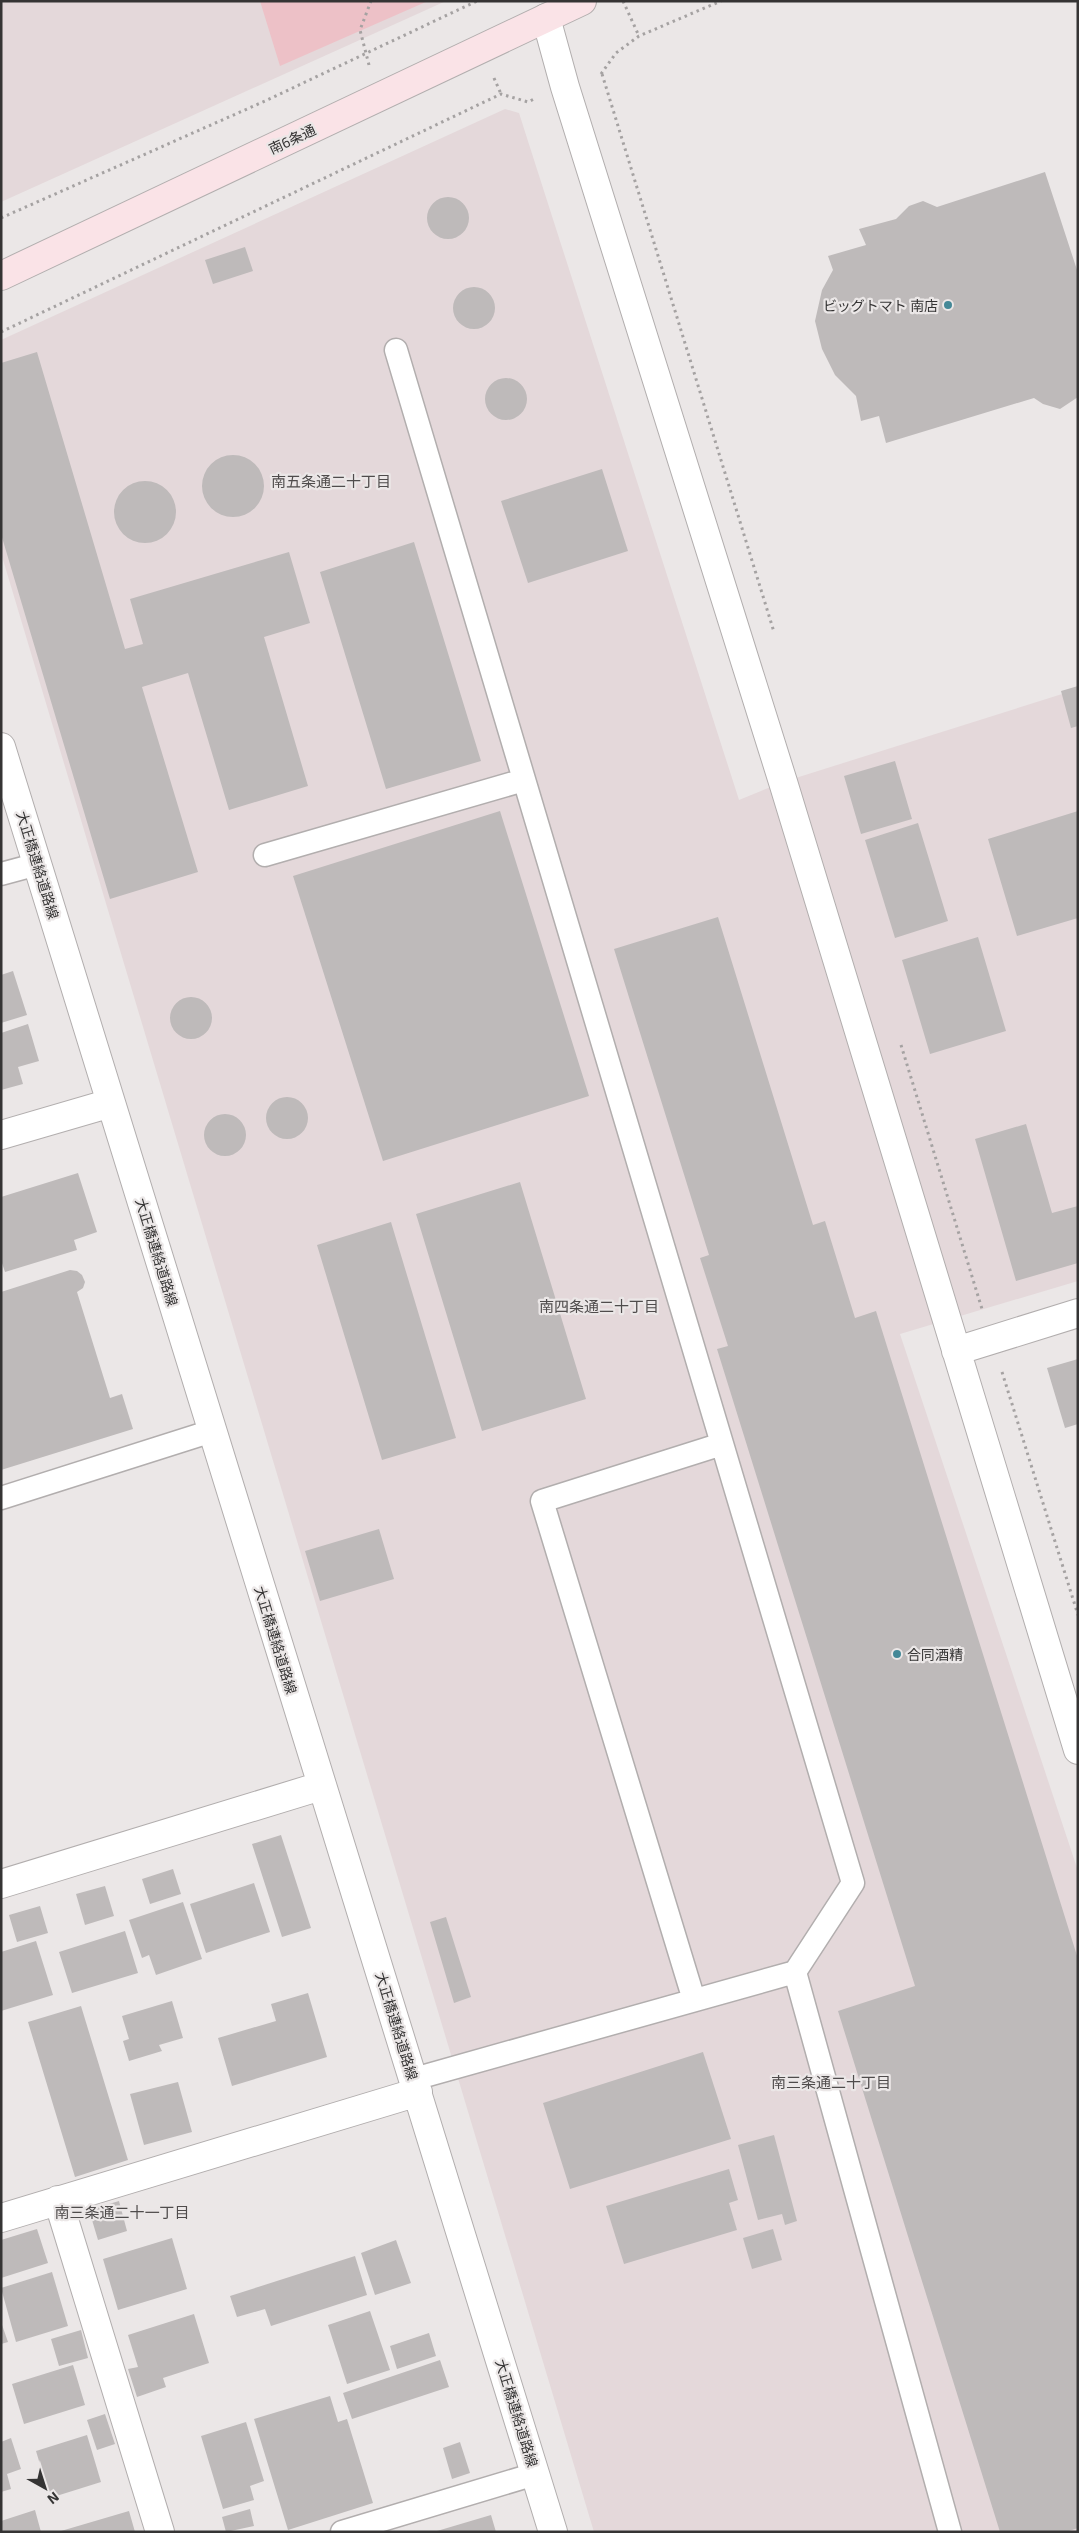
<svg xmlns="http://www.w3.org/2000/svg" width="1079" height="2533" font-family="'Exo 2','Noto Sans JP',sans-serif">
<rect width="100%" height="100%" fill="#ebe7e7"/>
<path fill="#e4d8da" d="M 1,1 L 446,1 L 1,202 Z
M 505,109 L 519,113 L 739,800 L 783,782 L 1078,689 L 1078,1281 L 900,1334 L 1078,1871 L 1078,2532 L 594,2532 L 1,553 L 1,340 Z"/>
<path fill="#edc1c7" d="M 260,1 L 428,1 L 280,66 Z"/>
<path fill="#bebaba" d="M 1045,172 L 1078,273 L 1078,397 L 1060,409 L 1043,404 L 1034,398 L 886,443 L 879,416 L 861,421 L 856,396 L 835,375 L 822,349 L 815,321 L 822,290 L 833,270 L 828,256 L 866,245 L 859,229 L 896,219 L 909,206 L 923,201 L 937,207 Z
M427 218a21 21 0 1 1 42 0a21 21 0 1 1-42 0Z
M 245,247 L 253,271 L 213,284 L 205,260 Z
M453 308a21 21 0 1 1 42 0a21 21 0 1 1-42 0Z
M 37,352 L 125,649 L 143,644 L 130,599 L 289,552 L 310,623 L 264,637 L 308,786 L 229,810 L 188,673 L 142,687 L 198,872 L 110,899 L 1,534 L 1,363 Z
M485 399a21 21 0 1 1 42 0a21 21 0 1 1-42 0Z
M202 486a31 31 0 1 1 62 0a31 31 0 1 1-62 0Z
M 602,469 L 628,551 L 528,583 L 501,501 Z
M114 512a31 31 0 1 1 62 0a31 31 0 1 1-62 0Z
M 414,542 L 481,761 L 386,789 L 320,572 Z
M 1078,686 L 1078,726 L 1071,728 L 1061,691 Z
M 895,761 L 912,819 L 861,834 L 844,776 Z
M 500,811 L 589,1096 L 383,1161 L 293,876 Z
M 1078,811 L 1078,918 L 1017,936 L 988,839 Z
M 918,823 L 948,921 L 895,938 L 865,840 Z
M 718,917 L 813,1225 L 825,1221 L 855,1318 L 876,1311 L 1078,1959 L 1078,2528 L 1066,2532 L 1000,2532 L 838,2011 L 915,1986 L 717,1349 L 728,1346 L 700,1258 L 709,1255 L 614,949 Z
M 978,937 L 1006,1031 L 930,1054 L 902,960 Z
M 13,971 L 27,1015 L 1,1023 L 1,975 Z
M170 1018a21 21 0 1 1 42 0a21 21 0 1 1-42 0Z
M 28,1024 L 39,1061 L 18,1067 L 23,1084 L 1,1090 L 1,1033 Z
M266 1118a21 21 0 1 1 42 0a21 21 0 1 1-42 0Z
M204 1135a21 21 0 1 1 42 0a21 21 0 1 1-42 0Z
M 1026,1124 L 1052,1213 L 1078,1206 L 1078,1263 L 1016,1281 L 975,1139 Z
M 78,1173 L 97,1232 L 74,1240 L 77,1250 L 5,1272 L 1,1260 L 1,1197 Z
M 520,1182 L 586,1399 L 482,1431 L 416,1214 Z
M 391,1222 L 456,1438 L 382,1460 L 317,1245 Z
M 70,1270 L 77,1271 L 82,1275 L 85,1282 L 83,1288 L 77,1292 L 110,1398 L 122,1394 L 133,1429 L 1,1470 L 1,1292 Z
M 1078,1359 L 1078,1424 L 1065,1428 L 1047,1368 Z
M 379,1529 L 394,1579 L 320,1601 L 305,1551 Z
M 281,1835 L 311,1928 L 282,1937 L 252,1844 Z
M 173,1869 L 181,1894 L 150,1904 L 142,1879 Z
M 254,1883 L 270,1932 L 206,1953 L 190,1904 Z
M 105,1886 L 114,1916 L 85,1925 L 76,1894 Z
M 183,1902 L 202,1959 L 156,1975 L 149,1955 L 142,1958 L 129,1920 Z
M 40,1906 L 48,1933 L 17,1942 L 9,1915 Z
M 446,1917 L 471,1997 L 454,2003 L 430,1922 Z
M 125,1931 L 138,1973 L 72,1993 L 59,1952 Z
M 36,1941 L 53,1995 L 1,2011 L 1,1952 Z
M 308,1993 L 327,2057 L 232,2086 L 218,2038 L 276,2021 L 271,2004 Z
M 172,2001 L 183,2038 L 159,2045 L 162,2051 L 129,2061 L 123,2041 L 129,2039 L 122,2016 Z
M 81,2006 L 128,2160 L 75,2177 L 28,2022 Z
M 703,2052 L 731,2139 L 570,2189 L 543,2103 Z
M 178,2082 L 192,2132 L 144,2145 L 130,2094 Z
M 774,2135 L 797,2221 L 785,2225 L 782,2214 L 758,2220 L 738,2145 Z
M 729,2169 L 738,2200 L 729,2203 L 737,2230 L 624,2264 L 606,2206 Z
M 119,2201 L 127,2231 L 98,2240 L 89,2210 Z
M 37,2229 L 48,2263 L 1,2278 L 1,2240 Z
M 773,2229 L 782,2260 L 752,2269 L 743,2238 Z
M 172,2238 L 187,2289 L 118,2310 L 103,2259 Z
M 396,2240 L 411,2283 L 375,2295 L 361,2253 Z
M 355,2256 L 367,2295 L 271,2326 L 265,2309 L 237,2317 L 230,2296 Z
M 52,2272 L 68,2326 L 16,2342 L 1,2288 Z
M 370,2311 L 390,2370 L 347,2384 L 328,2325 Z
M 194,2314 L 209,2363 L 163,2378 L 166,2387 L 137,2397 L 128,2369 L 138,2367 L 128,2335 Z
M 1,2322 L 8,2342 L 1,2344 Z
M 81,2330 L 88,2358 L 59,2366 L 51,2339 Z
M 429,2333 L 436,2356 L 397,2369 L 390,2346 Z
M 440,2360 L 449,2387 L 352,2419 L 343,2393 Z
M 73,2365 L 85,2405 L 24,2424 L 12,2384 Z
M 330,2396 L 338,2422 L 347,2419 L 373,2503 L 288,2530 L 254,2419 Z
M 105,2414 L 115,2444 L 97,2450 L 87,2420 Z
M 246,2422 L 264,2481 L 250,2486 L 254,2500 L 223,2509 L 201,2436 Z
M 87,2435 L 101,2482 L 50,2498 L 36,2451 Z
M 11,2438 L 21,2469 L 7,2474 L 11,2489 L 1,2492 L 1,2442 Z
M 460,2442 L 470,2473 L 452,2479 L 443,2448 Z
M 250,2509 L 254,2526 L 226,2532 L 222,2517 Z
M 35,2510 L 41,2532 L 1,2532 L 1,2521 Z
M 129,2511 L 135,2532 L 62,2532 L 61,2531 Z
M 491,2515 L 496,2532 L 437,2532 L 437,2531 Z"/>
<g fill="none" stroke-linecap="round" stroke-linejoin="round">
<g stroke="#b2aeae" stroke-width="25">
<path id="lane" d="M 396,350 L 853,1883 L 795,1972
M 265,855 L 524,780
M 1,874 L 38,864
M 1,1498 L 212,1431
M 694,2000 L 542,1501 L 722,1444
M 414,2079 L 795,1972 L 950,2532
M 342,2532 L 535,2474"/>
</g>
<g stroke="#b2aeae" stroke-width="30">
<path id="street" d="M 546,18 L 565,87 L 783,782 L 1078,1750
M 1,747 L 553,2532
M 1,1135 L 111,1103
M 956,1351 L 1078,1313
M 1,1884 L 321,1786
M 58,2200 L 160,2532
M 1,2218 L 418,2092"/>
</g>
<g stroke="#b2aeae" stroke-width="30">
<path id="secondary" d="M 1,276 L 582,1"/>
</g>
<path stroke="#a5a2a2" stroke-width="3" stroke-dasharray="2.5 4" stroke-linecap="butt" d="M 623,1 L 639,36
M 369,65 L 360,30 L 371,1
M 601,74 L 616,53 L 639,36 L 721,1
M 602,74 L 774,632
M 494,78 L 501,94
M 1,218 L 265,101 L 477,1
M 1,332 L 501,94 L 528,102 L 534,99
M 901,1045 L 982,1309
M 1002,1372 L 1078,1615"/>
<use href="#lane" stroke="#fff" stroke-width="22"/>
<use href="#street" stroke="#fff" stroke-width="28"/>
<use href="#secondary" stroke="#fae3e7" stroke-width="28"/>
</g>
<g fill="#448897" stroke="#ebe7e7" stroke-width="2">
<circle cx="948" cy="305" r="5"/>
<circle cx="897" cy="1654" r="5"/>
</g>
<g text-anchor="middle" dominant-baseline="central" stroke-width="4.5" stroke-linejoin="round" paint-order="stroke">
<g font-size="14" fill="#353434" stroke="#ebe7e7">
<text transform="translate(292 139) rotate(-25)">南6条通</text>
<text transform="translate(38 865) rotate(73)">大正橋連絡道路線</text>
<text transform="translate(157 1252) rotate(73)">大正橋連絡道路線</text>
<text transform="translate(276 1640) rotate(73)">大正橋連絡道路線</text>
<text transform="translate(397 2026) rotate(73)">大正橋連絡道路線</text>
<text transform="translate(517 2413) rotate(73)">大正橋連絡道路線</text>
</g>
<g font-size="14" fill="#353434" stroke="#ebe7e7" text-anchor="end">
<text x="938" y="305">ビッグトマト 南店</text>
<text x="907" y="1654" text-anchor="start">合同酒精</text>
</g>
<g font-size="15" fill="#4f4c4c" stroke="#ebe7e7">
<text x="331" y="481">南五条通二十丁目</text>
<text x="599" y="1306">南四条通二十丁目</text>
<text x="831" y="2082">南三条通二十丁目</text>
<text x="122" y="2212">南三条通二十一丁目</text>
</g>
</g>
<rect width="1079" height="2533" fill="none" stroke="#353434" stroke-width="5"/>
<g transform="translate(45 2488) rotate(141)" stroke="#ebe7e7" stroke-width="4" paint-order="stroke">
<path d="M0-4L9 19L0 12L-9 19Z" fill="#353434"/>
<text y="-8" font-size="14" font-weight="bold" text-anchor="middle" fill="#353434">N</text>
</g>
</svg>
